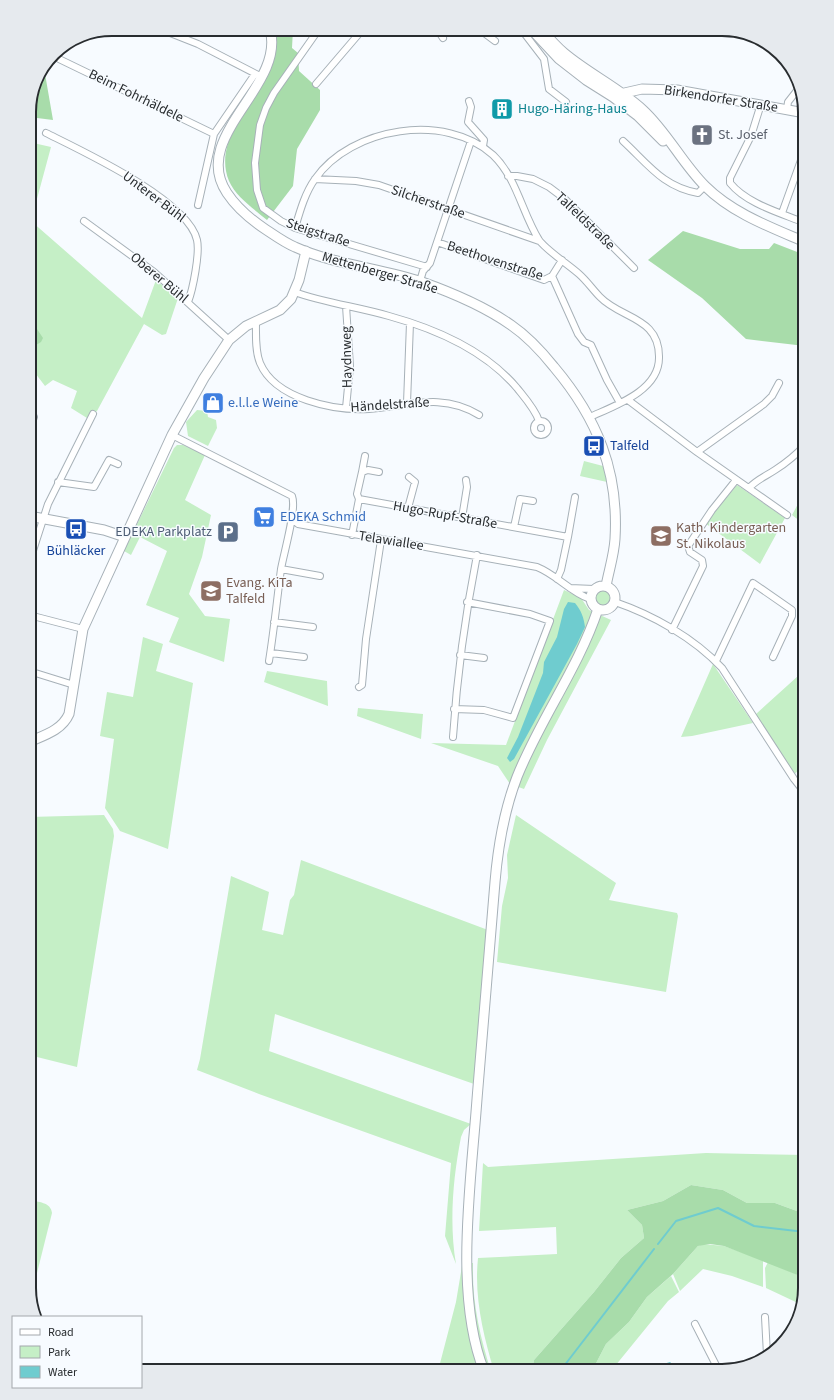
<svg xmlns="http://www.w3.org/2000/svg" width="834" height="1400" font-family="'Source Sans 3',sans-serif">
<rect width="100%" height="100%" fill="#f7fbff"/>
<path fill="#c5efc6" d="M 29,117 L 34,117 L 29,142 L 51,147 L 31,221 L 142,318 L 156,280 L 178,298 L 166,334 L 162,335 L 144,324 L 97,411 L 87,418 L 71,408 L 77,391 L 53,380 L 45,386 L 29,365 Z
M 197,410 L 207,411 L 208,417 L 216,420 L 217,428 L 208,446 L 188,436 L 186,422 Z
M 177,445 L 183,445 L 205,455 L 185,500 L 211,515 L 202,557 L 189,594 L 205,616 L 230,619 L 224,662 L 169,642 L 179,618 L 146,605 L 167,551 L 140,537 L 131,555 L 124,551 L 174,448 Z
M 584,461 L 603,466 L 607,482 L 580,476 Z
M 737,485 L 785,518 L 760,564 L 705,523 Z
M 805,491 L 805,525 L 792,515 Z
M593 598a9 9 0 1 1 18 0a9 9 0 1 1-18 0Z
M 564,590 L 581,598 L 589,610 L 611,620 L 547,740 L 524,789 L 510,784 L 498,766 L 431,743 L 506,745 Z
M 143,637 L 163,644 L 156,671 L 193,683 L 168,849 L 120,831 L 105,808 L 114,739 L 100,736 L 107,692 L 133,697 Z
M 713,664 L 753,723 L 692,736 L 681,737 Z
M 805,667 L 805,762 L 794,775 L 758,722 L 756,714 L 798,676 Z
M 267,671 L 327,681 L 328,706 L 264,682 Z
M 358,708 L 423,714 L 421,739 L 357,716 Z
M 104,815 L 113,829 L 114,836 L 77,1067 L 29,1055 L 29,909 L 35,895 L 29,892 L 29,817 Z
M 516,815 L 616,883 L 609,900 L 677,913 L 678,916 L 666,992 L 497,962 L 502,906 L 508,878 L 507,855 Z
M 301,860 L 488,930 L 474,1084 L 275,1014 L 269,1051 L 471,1124 L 464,1130 L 461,1137 C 453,1178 449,1223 456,1264 L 445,1236 L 451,1163 L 259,1094 L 197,1070 L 200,1059 L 231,876 L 269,892 L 262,930 L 283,935 L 290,900 L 294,895 Z
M 706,1153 L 805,1155 L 805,1214 L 775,1203 L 747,1203 L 723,1190 L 691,1185 L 663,1201 L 627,1210 L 642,1225 L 644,1238 L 621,1258 L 594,1292 L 534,1360 L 532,1371 L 494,1371 C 483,1334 474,1297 478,1258 L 557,1254 L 556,1227 L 479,1231 L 483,1163 L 488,1167 Z
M 29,1200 C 38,1202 51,1202 52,1213 L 31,1297 L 29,1288 Z
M 703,1244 L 724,1246 L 763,1260 L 763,1287 L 732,1276 L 703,1269 L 680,1291 L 673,1274 L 698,1246 Z
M 768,1262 L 805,1278 L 805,1288 L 800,1304 L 766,1288 L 765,1268 Z
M 470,1263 L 473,1263 L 473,1265 C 472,1302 480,1337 491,1371 L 487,1371 L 477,1334 L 472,1308 Z
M 462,1266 L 465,1303 L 480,1371 L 438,1371 L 456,1302 Z
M 671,1276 L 679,1292 L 668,1301 L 611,1371 L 592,1371 L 606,1344 L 629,1322 L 647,1297 Z"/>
<path fill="#a8dcaa" d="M 275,29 L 293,29 L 292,48 L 298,53 L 299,71 L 320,90 L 320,110 L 297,149 L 293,186 L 267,220 C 254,209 236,197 229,181 C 213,143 251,104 267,73 C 274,59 279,45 275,29 Z
M 44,68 L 53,120 L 29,117 C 29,99 34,83 44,68 Z
M 683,231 L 740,249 L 769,249 L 774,243 L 805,255 L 805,346 L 746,339 L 702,298 L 648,260 Z
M 29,317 L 43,338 L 41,342 L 36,345 L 29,336 Z
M 691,1185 L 723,1190 L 747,1203 L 775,1203 L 805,1214 L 805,1278 L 724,1246 L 710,1244 L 698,1246 L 673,1274 L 647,1297 L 629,1322 L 606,1344 L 592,1371 L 532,1371 L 534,1360 L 594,1292 L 621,1258 L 644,1238 L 642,1225 L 627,1210 L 663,1201 Z"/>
<path fill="#6fcccf" d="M 568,602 L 575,603 C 581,610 584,618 585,627 L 577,644 L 514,759 L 510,762 L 507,758 L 518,737 L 543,673 L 544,662 L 557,637 L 564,609 Z
M 670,1362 L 680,1371 L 670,1371 L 660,1365 Z"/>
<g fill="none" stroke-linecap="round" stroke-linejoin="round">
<path stroke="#6fcccf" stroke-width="2" d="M 658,1244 L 676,1221 L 718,1208 L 754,1226 L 805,1232
M 562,1371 L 564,1366 L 654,1249"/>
<g stroke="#a7b1b8" stroke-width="8">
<path id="street" d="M 160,29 L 198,44 L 258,75
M 319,29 L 274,93 L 266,108 L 260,125 L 255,163 L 257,190 L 263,208 L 281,221 L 295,228 L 427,267
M 437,29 L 443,38
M 479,29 L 495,41
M 521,29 L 544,59 L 549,89 L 566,102
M 59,59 L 214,134
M 316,84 L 363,29
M 469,101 L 471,107 L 468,122 L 484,140 L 483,146
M 761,104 L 751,136 L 730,178 L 730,183 C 747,204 781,213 805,223
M 787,109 L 788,102 L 799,88
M 46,133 C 82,151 188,200 197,240 C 200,253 193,289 188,302
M 623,141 C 648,164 663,187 698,193 L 705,186
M 508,176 L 517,176 L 533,179 L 549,187 L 565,199 L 634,268
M 315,179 L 356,181 L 379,185 L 539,241
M 198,205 L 214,134 L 255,74
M 782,213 L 805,149
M 84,221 L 154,272 L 229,340
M 295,228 C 300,211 305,193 315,179 C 351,127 446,112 493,155 C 517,178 522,213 539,240 C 546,250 569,265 579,274 C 587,281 593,290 600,297 C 621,319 660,317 659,358 C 659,391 614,406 590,417
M 437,242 L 544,280 L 552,276
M 562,260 L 552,276 L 578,334 L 584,342 L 591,345 L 607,380 L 620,403
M 420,281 L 423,271 L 430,263 L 471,141
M 294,292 C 326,303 358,307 389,316 C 436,329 485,350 517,388 C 525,398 535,409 539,421
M 256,321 C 256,334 255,351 260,363 C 275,399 334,411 369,409 C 408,406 442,392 479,415
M 628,400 L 697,452 L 787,515
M 407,403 L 410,323
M 346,408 L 350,366 L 346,306
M534 428a7 7 0 1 1 14 0a7 7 0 1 1-14 0Z
M 29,431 L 34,417 L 29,407
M 172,435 L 292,496 C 297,509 284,552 281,569 C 277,599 274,630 269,661
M 697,452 L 764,404 L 772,396 L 779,383
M 362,472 L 365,456
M 58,482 L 94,487 L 109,460 L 118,464
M 749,488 C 756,480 766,476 775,470 C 786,463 796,455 805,445
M 359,499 L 357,494 L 362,472 L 368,470 L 379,472
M 408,508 L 415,482 L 409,477
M 462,518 L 467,487 L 466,480
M 292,519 L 298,524 L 537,567 C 557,575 570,592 590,599
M 514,527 L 520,499 L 533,501
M 352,535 L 359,499 L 568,537 L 561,570 L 557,579
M 568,537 L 575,497
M 29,563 L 48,504 L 93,414
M 281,569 L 320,576
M 570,588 L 594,589
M 615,602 C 653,615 694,638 722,668 L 794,779 L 805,793
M 29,615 L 83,629
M 274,622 L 313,627
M 672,630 L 703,566 L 702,560 L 690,552 L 688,546 L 712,510 L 736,480
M 271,653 L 304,657
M 460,655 L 484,658
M 716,661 L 753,583 L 792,610 L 792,616 L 773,657
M 29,671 L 74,685
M 359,687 L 362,685 L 366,639 L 381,540
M 454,709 L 484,710 L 513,718 L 550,621 L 530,614 L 467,602
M 453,737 C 457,676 465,616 477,555
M 765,1317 L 767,1355
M 695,1324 L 719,1371"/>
</g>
<g stroke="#a7b1b8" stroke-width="11">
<path id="secondary" d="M 270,29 C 286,87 189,136 227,193 C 237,208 250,219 265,229 C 274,235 285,243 295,247 C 335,265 381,268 422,282 C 453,293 484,306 511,325 C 527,336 542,352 554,367 C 597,418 619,471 615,539 C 614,555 609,570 606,586
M 531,29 L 559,59 L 586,80 L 613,97 L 638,116 L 663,141
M 541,29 C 548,37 556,46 564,53 C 589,74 619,88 643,110 C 667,132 682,163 705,186 C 732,213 770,227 805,242
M 620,94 L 642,89 L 677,90 L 805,113
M 29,516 L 104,530 L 125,537
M591 598a12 12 0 1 1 24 0a12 12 0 1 1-24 0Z
M 29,742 C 45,735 62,730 69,714 L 83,629 L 172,435 L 204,378 L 229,340 L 246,326 L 280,310 L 291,299 L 299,280 L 306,251
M 484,1371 C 455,1298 470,1189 476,1112 C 482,1035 489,958 495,882 C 498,846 504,811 517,777 C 540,719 578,669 598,609"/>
</g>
<use href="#street" stroke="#fff" stroke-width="6"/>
<use href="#secondary" stroke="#fff" stroke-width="9"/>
</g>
<defs>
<g id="building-square" transform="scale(1.15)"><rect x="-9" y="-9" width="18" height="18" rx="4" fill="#0f9aa8" stroke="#f7fbff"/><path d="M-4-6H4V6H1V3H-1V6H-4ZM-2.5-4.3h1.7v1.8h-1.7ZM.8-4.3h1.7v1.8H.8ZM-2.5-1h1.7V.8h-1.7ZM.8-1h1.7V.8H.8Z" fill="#fff"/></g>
<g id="church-square" transform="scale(1.15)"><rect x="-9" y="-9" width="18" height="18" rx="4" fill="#6b7280" stroke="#f7fbff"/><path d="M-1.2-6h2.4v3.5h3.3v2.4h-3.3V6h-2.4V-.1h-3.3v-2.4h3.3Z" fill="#fff"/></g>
<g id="shop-square" transform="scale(1.15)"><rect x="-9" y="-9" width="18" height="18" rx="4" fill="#3f7fe0" stroke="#f7fbff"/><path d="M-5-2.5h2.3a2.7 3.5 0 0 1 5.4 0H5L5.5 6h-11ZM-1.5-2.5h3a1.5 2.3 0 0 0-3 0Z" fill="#fff"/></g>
<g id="bus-square" transform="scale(1.15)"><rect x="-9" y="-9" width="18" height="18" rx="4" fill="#1a4fb4" stroke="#f7fbff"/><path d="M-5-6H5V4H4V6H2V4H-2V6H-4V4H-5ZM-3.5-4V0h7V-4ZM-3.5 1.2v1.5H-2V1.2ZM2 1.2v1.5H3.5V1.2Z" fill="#fff"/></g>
<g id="supermarket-square" transform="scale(1.15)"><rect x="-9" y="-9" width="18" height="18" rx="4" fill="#3f7fe0" stroke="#f7fbff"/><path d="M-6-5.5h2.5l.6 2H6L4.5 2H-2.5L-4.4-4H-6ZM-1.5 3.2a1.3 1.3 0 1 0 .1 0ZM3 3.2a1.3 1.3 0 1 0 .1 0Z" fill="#fff"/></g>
<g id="parking-square" transform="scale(1.15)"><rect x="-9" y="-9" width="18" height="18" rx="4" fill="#5c6f8a" stroke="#f7fbff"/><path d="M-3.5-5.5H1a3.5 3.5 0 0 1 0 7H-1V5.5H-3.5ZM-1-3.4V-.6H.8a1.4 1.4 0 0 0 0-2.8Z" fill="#fff"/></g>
<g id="school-square" transform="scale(1.15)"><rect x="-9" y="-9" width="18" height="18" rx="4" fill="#8d6e63" stroke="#f7fbff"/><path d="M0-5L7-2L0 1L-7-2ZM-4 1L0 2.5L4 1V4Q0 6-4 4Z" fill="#fff"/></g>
</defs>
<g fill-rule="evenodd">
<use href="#building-square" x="502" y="109"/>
<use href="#church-square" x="702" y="135"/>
<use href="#shop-square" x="213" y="403"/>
<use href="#bus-square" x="594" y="446"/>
<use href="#supermarket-square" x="264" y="517"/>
<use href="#bus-square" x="76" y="529"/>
<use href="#parking-square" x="228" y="532"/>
<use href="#school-square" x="661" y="536"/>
<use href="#school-square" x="211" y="591"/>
</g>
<g text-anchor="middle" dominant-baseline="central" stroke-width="3" stroke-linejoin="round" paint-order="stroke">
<g font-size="14" fill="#282c2f" stroke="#f7fbff">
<text transform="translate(136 96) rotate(26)">Beim Fohrhäldele</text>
<text transform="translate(721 99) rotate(9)">Birkendorfer Straße</text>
<text transform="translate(154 197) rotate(37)">Unterer Bühl</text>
<text transform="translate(428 202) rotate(19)">Silcherstraße</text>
<text transform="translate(585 221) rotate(44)">Talfeldstraße</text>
<text transform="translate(318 233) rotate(18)">Steigstraße</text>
<text transform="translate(495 261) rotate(18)">Beethovenstraße</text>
<text transform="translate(380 273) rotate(16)">Mettenberger Straße</text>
<text transform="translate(159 278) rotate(40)">Oberer Bühl</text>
<text transform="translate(347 357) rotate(-91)">Haydnweg</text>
<text transform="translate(390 405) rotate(-4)">Händelstraße</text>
<text transform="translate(445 515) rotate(10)">Hugo-Rupf-Straße</text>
<text transform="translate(391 541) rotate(9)">Telawiallee</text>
</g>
<g font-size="14" fill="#0d838f" stroke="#f7fbff" text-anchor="start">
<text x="518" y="109">Hugo-Häring-Haus</text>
</g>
<g font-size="14" fill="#5b616d" stroke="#f7fbff" text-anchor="start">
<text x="718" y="135">St. Josef</text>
</g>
<g font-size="14" fill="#366cbe" stroke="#f7fbff" text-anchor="start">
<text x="228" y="403">e.l.l.e Weine</text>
<text x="280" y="517">EDEKA Schmid</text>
</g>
<g font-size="14" fill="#164399" stroke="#f7fbff" text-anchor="start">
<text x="610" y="446">Talfeld</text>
<text x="76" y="551" text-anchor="middle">Bühläcker</text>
</g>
<g font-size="14" fill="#785e54" stroke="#f7fbff" text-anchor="start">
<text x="676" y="528">Kath. Kindergarten<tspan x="676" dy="16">St. Nikolaus</tspan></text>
<text x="226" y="583">Evang. KiTa<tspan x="226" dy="16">Talfeld</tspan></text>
</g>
<g font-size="14" fill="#4e5e75" stroke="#f7fbff" text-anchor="end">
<text x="212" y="532">EDEKA Parkplatz</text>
</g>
</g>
<path d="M0 0H834V1400H0ZM112 36H722A76 76 0 0 1 798 112V1288A76 76 0 0 1 722 1364H112A76 76 0 0 1 36 1288V112A76 76 0 0 1 112 36Z" fill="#e6eaee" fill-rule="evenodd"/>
<path fill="none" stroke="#282c2f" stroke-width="2" d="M112 36H722A76 76 0 0 1 798 112V1288A76 76 0 0 1 722 1364H112A76 76 0 0 1 36 1288V112A76 76 0 0 1 112 36Z"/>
<rect x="12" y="1316" width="130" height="72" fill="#f7fbff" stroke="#a4a8ac"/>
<rect x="20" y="1329" width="20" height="6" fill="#ffffff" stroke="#a4a8ac"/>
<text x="48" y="1336" font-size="12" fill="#282c2f">Road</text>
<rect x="20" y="1346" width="20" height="12" fill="#c5efc6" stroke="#a4a8ac"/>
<text x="48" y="1356" font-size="12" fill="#282c2f">Park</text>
<rect x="20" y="1366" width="20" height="12" fill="#6fcccf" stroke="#a4a8ac"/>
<text x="48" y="1376" font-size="12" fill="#282c2f">Water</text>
</svg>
